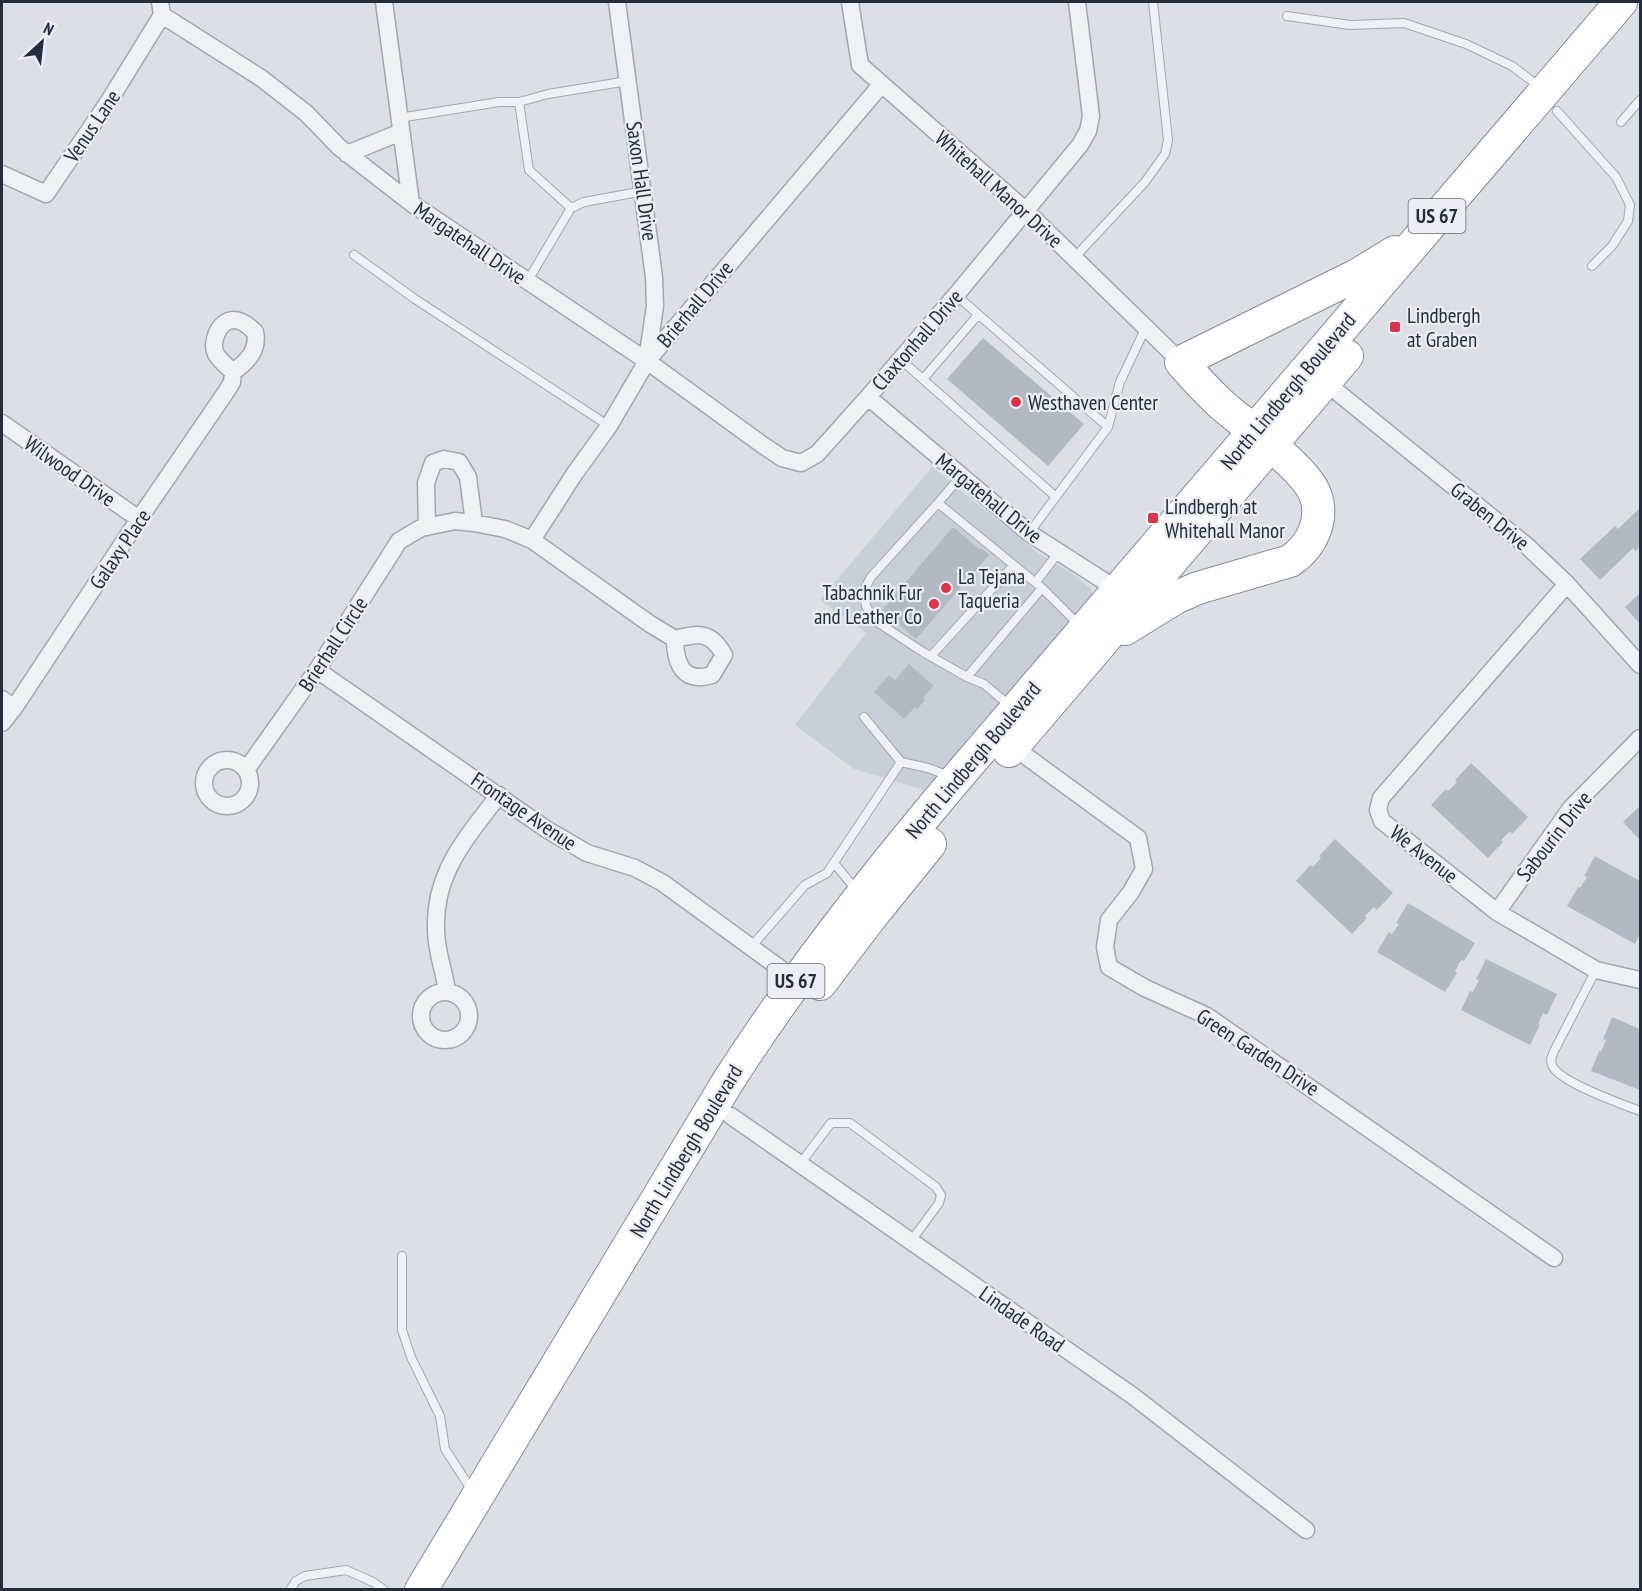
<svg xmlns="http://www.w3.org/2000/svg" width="1642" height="1591" font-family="'PT Sans Narrow',sans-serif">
<rect width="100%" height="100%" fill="#dbe0e7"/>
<path fill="#c9cfd9" d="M 932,467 L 1038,553 L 1076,576 L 1091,589 L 1094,598 L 924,790 L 854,769 L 795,725 L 866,633 L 820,600 Z"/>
<path fill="#b2b9c4" d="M 983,338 L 1084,424 L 1048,466 L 947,379 Z
M 1640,508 L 1640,546 L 1636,551 L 1633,548 L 1600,580 L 1580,559 L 1615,526 L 1618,529 Z
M 953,527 L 979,549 L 981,548 L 989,555 L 916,639 L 882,610 Z
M 1640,593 L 1640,624 L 1625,607 Z
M 909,664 L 934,686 L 923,698 L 925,700 L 917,709 L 915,707 L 904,719 L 874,692 L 889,675 L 895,680 Z
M 1471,763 L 1528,817 L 1512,834 L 1510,831 L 1501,840 L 1503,842 L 1488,858 L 1431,805 L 1446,789 L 1448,791 L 1457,782 L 1455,780 Z
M 1640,806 L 1640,837 L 1639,839 L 1623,822 Z
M 1335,839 L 1393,893 L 1377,910 L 1374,907 L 1365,916 L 1367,918 L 1352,934 L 1296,881 L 1310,865 L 1313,867 L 1321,858 L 1319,856 Z
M 1595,856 L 1640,881 L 1640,934 L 1635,944 L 1567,906 L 1578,887 L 1580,888 L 1587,877 L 1584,876 Z
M 1408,903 L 1475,943 L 1464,961 L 1461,960 L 1455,971 L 1457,973 L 1445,992 L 1377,952 L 1389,932 L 1392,934 L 1399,924 L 1396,923 Z
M 1486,959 L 1557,994 L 1547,1015 L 1543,1013 L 1538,1024 L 1540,1025 L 1530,1045 L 1461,1010 L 1470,991 L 1473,992 L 1479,980 L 1476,979 Z
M 1612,1017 L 1640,1029 L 1640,1090 L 1591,1071 L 1599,1051 L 1601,1052 L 1606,1040 L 1603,1039 Z"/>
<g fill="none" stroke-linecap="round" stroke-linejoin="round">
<g stroke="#a0a7b1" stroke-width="10">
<path id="lane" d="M 1287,16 L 1350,25 L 1404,23 L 1466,44 L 1512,66 L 1540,87
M 1557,111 L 1616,177 L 1630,205 L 1628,221 L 1612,246 L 1592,266
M 399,118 L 499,102 L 519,102
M 1621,122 L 1640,100
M 571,208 L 529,170 L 519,102 L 548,94 L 628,81
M 354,255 L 415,299 L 609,426
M 1075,257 L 1145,182 L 1165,154 L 1168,140 L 1153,2
M 527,282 L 571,208 L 584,202 L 644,191
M 956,295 L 1108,427 L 1029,533
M 900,359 L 1056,497
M 923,379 L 978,315
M 1108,427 L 1120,382 L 1146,327
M 961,476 L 938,503 L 1042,588 L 1080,626
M 938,503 L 871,577 L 864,590 L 866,606 L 874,620 L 923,652 L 967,677 L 984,684 L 1010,706
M 1036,582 L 1058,553
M 931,656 L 1014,565
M 967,677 L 1042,588
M 901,762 L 928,768 L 949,776
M 834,863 L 857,891
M 751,947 L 805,885 L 827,873 L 901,762 L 864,717
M 1596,970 L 1554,1051 C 1552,1056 1550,1060 1552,1065 C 1558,1082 1622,1104 1640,1111
M 800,1164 L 831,1123 L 850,1123 L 936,1187 L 941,1195 L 939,1203 L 911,1241
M 402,1256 L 402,1330 L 411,1357 L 440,1416 L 445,1449 L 473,1492
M 290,1590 L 296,1581 L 305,1576 L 346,1570 L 373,1582 L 384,1590"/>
</g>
<g stroke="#a0a7b1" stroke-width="19">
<path id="street" d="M 160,2 L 162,15 L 261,78 L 306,113 L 339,147 L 411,203 L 647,361 L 764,446 L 782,458 L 801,463 L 817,454 L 868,397 L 956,295 L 1080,145 L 1088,131 L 1091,116 L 1077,2
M 384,2 L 411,203
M 617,2 L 654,277 L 655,306 L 647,360
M 850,2 L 860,65 L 1026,211 L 1181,362
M 347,154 L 401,132
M 2,174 L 46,194 L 109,101 L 162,15
M 1325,382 L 1527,546 L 1567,584 L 1640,665
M 868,397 L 1029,533 L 1118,590
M 2,423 L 139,519
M 427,527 L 426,483 L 433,463 L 444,459 L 459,462 L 468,477 L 474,523
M 532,540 L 575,473 L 609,426 L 647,361 L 881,85
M 1567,584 L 1381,798 L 1378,810 L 1382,821 L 1497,912 L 1596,970 L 1640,980
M 317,670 L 546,829 L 587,853 L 635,868 L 663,883 L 796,980
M 2,699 L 14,708
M 2,723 L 14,708 L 139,519 L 228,389 L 232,382 L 233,372 C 247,362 259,350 255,332 C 250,327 242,320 234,320 C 219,320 210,342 216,354 C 220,361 227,366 233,372
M 1012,746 L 1138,838 L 1144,869 L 1131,892 L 1109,920 L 1105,947 L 1109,967 L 1145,988 L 1207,1016 L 1554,1258
M204 783a23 23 0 1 1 46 0a23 23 0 1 1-46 0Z
M 246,770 L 317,670 L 399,541 L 421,528 L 455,521 L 474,523 L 505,529 L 532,540 L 650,624 L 675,639 C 698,633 711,631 724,655 L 712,675 C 683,684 675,663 675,639
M 1497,912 L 1571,808 L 1640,738
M 447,992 C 445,975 439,959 437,942 C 429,879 463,842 499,795
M421 1016a24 24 0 1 1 48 0a24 24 0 1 1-48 0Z
M 731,1116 L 1133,1396 L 1306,1530"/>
</g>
<g stroke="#828c9f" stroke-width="34">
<path id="highway" d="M 1125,629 L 1177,597 L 1198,588 L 1290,561 C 1311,547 1325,520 1315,494 C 1305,468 1245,425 1222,405 C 1208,392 1194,377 1181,362 L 1359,274 L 1395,252
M 1009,751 L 1347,356
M 820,984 L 871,917 L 930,844
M 421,1590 L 727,1083 C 796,975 874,876 956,779 L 1621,2"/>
</g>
<use href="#lane" stroke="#eef1f5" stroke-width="8"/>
<use href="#street" stroke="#eef1f5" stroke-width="16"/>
<use href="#highway" stroke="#fff" stroke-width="32"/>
</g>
<g fill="#d93449" stroke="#ebeff5" stroke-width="2">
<rect x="1389" y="321" width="12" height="12" rx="3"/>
<circle cx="1016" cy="402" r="6"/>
<rect x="1147" y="512" width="12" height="12" rx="3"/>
<circle cx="946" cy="588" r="6"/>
<circle cx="934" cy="604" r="6"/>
</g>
<g text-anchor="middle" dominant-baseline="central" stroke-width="4.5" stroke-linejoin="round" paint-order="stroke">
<g fill="#ebeff5" stroke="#606775" stroke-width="1.5">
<rect x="1408.5" y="199" width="57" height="34" rx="4.5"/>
<rect x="767.5" y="964" width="57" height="34" rx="4.5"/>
</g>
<g font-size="20" font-weight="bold" fill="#242d3e">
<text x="1437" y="216">US 67</text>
<text x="796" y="981">US 67</text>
</g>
<g font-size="21" fill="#242d3e" stroke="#ebeff5">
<text transform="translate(92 126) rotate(-56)">Venus Lane</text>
<text transform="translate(642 181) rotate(82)">Saxon Hall Drive</text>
<text transform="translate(999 189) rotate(42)">Whitehall Manor Drive</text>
<text transform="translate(470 243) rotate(34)">Margatehall Drive</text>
<text transform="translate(695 304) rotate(-50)">Brierhall Drive</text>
<text transform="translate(917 340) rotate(-49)">Claxtonhall Drive</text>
<text transform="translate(1288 391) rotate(-50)">North Lindbergh Boulevard</text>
<text transform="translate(70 471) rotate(35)">Wilwood Drive</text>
<text transform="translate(989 498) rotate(39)">Margatehall Drive</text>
<text transform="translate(1490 516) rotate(39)">Graben Drive</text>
<text transform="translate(120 549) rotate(-56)">Galaxy Place</text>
<text transform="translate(333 644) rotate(-57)">Brierhall Circle</text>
<text transform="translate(973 760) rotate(-50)">North Lindbergh Boulevard</text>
<text transform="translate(524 811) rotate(34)">Frontage Avenue</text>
<text transform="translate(1554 836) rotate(-52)">Sabourin Drive</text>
<text transform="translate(1424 854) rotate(38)">We Avenue</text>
<text transform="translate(1258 1052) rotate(33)">Green Garden Drive</text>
<text transform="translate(686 1151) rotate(-59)">North Lindbergh Boulevard</text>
<text transform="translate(1022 1319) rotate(35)">Lindade Road</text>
</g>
<g font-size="21" fill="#242d3e" stroke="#ebeff5" text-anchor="start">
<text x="1407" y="315">Lindbergh<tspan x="1407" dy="24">at Graben</tspan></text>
<text x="1028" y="402">Westhaven Center</text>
<text x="1165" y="506">Lindbergh at<tspan x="1165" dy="24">Whitehall Manor</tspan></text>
<text x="958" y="576">La Tejana<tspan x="958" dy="24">Taqueria</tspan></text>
<text x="922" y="592" text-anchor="end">Tabachnik Fur<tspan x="922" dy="24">and Leather Co</tspan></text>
</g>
</g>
<rect width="1642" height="1591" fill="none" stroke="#242d3e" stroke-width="6"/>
<g transform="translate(42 42) rotate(27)" stroke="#ebeff5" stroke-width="4.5" paint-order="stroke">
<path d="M0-4.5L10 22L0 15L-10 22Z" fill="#242d3e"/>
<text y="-9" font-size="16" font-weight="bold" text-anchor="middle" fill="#242d3e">N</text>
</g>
</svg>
